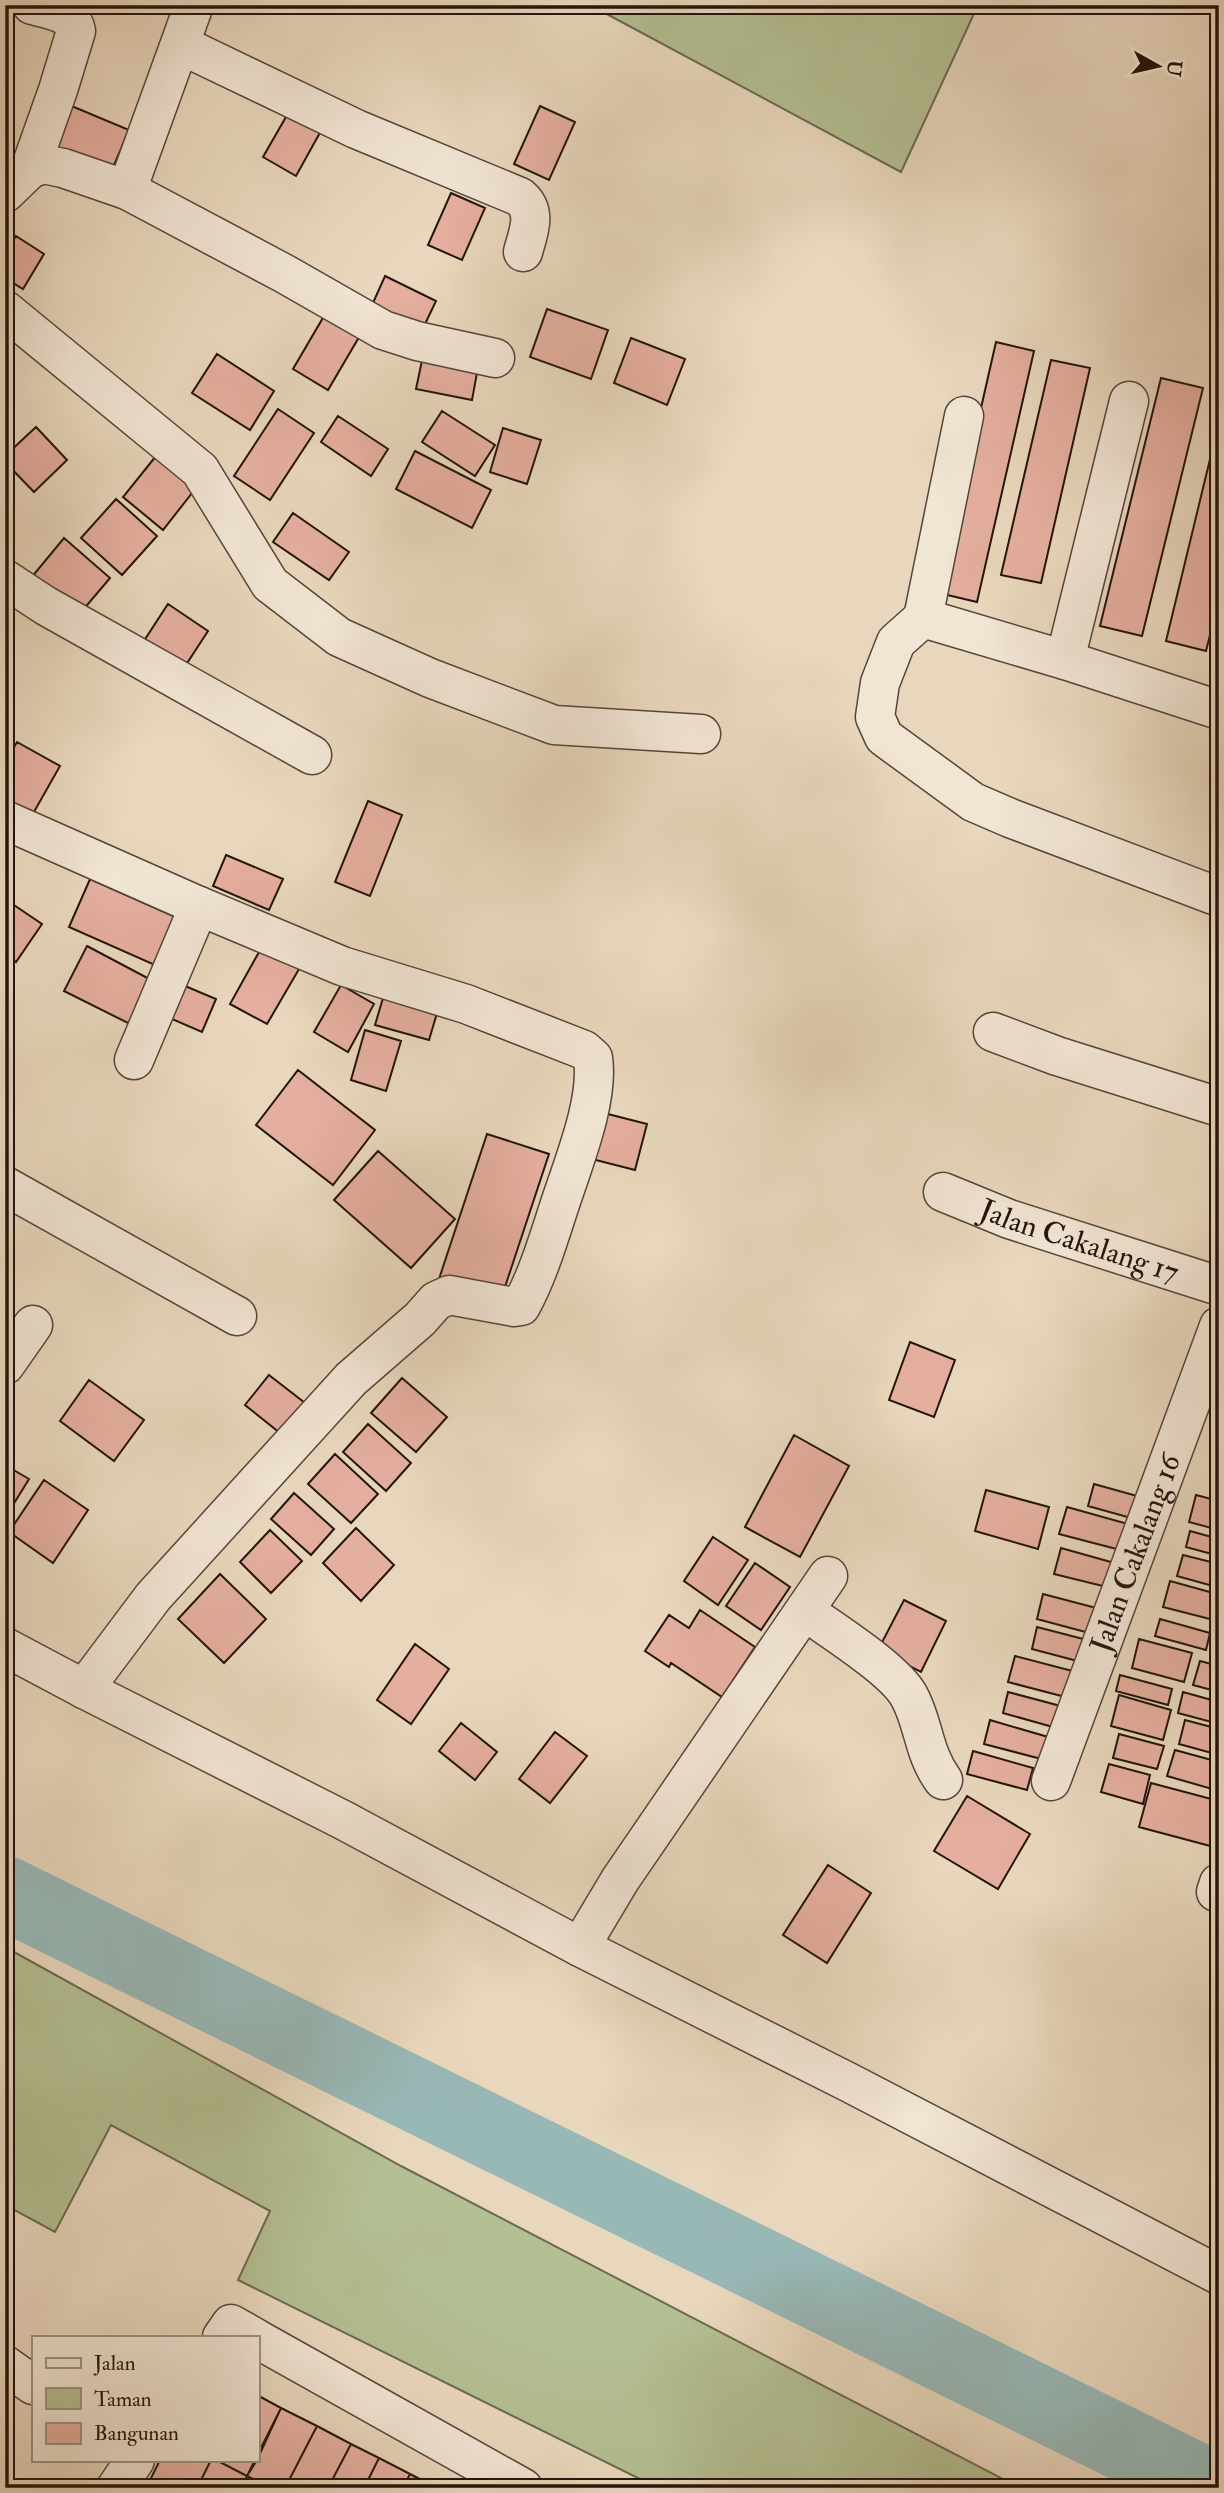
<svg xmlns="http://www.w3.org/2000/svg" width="1224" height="2493" font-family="'IM FELL Double Pica',serif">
<rect width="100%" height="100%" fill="#e9d7bd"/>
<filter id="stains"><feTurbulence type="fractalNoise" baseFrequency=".00286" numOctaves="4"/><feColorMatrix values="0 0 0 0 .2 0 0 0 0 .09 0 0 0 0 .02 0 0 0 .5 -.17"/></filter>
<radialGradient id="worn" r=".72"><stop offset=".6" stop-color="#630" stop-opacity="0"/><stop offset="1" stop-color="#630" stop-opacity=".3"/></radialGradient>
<path fill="#b4bf93" stroke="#6c6a50" stroke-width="2" d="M 590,5 L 978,5 L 901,172 Z
M 5,1947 L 401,2166 L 1020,2488 L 658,2488 L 238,2280 L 270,2211 L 111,2125 L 55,2232 L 5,2205 Z"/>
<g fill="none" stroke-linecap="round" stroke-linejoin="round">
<path stroke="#98b8b6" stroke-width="74" d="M 5,1893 L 1213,2488"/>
</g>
<path fill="#e5afa0" stroke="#24140e" stroke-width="2" d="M 62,102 L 129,130 L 112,170 L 45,142 Z
M 540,106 L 575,122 L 549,180 L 514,164 Z
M 290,110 L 322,129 L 296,176 L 263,157 Z
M 451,193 L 485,208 L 462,260 L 428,245 Z
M 16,236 L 44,254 L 23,289 L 5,278 L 5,254 Z
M 385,276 L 436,301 L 418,339 L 368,314 Z
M 547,309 L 608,330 L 591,379 L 530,357 Z
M 327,311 L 362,332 L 328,390 L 293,369 Z
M 631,338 L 685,359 L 667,405 L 614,383 Z
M 996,342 L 1034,351 L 977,602 L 939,593 Z
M 424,351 L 479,362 L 472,400 L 416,389 Z
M 217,354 L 274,391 L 250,430 L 192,393 Z
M 1051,360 L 1090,368 L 1041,583 L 1001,575 Z
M 1161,378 L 1203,388 L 1142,636 L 1100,626 Z
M 5,398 L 13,405 L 5,414 Z
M 278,409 L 314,433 L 270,500 L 234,476 Z
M 442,411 L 495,445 L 475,476 L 422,442 Z
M 338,416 L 388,449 L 371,476 L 321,442 Z
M 1219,422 L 1219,599 L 1206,651 L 1166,641 Z
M 36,427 L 67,460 L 34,492 L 5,462 L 5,456 Z
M 503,428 L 541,440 L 527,484 L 490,472 Z
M 415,451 L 491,490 L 472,528 L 396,489 Z
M 156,456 L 196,488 L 163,530 L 123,497 Z
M 116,499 L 157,536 L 122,575 L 81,538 Z
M 293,513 L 349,552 L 329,580 L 273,542 Z
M 64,538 L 110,578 L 77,617 L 31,578 Z
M 168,604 L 208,631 L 178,677 L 138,650 Z
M 17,742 L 60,766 L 30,819 L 5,805 L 5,763 Z
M 368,801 L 402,815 L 370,896 L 335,882 Z
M 226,855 L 283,879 L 269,910 L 213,886 Z
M 90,879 L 178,918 L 157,966 L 69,927 Z
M 5,899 L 42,924 L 16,962 L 5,954 Z
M 264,943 L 302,964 L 267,1024 L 230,1004 Z
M 87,946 L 155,982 L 132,1025 L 64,991 Z
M 178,983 L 216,999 L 202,1032 L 165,1016 Z
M 341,985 L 374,1004 L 348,1052 L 314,1032 Z
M 386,988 L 440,1003 L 429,1040 L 375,1025 Z
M 365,1030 L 401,1041 L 386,1091 L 351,1080 Z
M 298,1070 L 375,1130 L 333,1185 L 256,1125 Z
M 596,1111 L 647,1124 L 635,1170 L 584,1157 Z
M 487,1134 L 549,1154 L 501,1299 L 439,1279 Z
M 378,1151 L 455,1219 L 411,1268 L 334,1200 Z
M 910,1342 L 955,1360 L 934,1417 L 889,1400 Z
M 269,1375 L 314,1410 L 290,1441 L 245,1405 Z
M 402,1378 L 447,1417 L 416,1452 L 371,1413 Z
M 89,1380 L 144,1420 L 114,1461 L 60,1421 Z
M 368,1424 L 411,1463 L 386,1491 L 343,1452 Z
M 794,1435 L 849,1466 L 800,1557 L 745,1527 Z
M 335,1454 L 378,1494 L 351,1523 L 308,1484 Z
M 5,1465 L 29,1479 L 5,1518 Z
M 44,1480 L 88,1510 L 53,1563 L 9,1532 Z
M 1094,1484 L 1137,1496 L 1131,1518 L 1088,1506 Z
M 986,1490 L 1049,1507 L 1038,1549 L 975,1531 Z
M 294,1493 L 334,1529 L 311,1555 L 271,1519 Z
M 1196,1495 L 1219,1501 L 1219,1530 L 1189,1522 Z
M 1067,1507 L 1135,1526 L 1128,1552 L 1059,1534 Z
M 356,1528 L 394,1565 L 361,1601 L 323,1563 Z
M 270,1530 L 302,1561 L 271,1593 L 240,1562 Z
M 1190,1531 L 1219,1539 L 1219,1556 L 1186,1547 Z
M 713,1537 L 748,1560 L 718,1605 L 684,1581 Z
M 1061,1548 L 1118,1564 L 1111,1588 L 1054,1574 Z
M 1183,1555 L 1219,1564 L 1213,1586 L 1177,1576 Z
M 755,1563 L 790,1587 L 761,1630 L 726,1606 Z
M 220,1574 L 266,1619 L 224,1663 L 178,1619 Z
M 1170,1581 L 1217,1594 L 1210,1619 L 1163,1607 Z
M 1043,1594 L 1100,1609 L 1093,1634 L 1037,1619 Z
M 904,1600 L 946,1621 L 921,1672 L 878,1650 Z
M 700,1610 L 755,1647 L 722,1697 L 671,1663 L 669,1667 L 645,1651 L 669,1615 L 689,1628 Z
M 1160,1619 L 1210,1633 L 1206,1650 L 1155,1636 Z
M 1037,1627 L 1091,1641 L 1085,1663 L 1032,1649 Z
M 1139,1639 L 1192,1653 L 1184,1682 L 1132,1668 Z
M 415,1644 L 449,1669 L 411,1724 L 377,1700 Z
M 1015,1656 L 1080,1673 L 1073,1699 L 1008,1682 Z
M 1200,1661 L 1219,1666 L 1219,1692 L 1193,1685 Z
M 1120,1675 L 1172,1689 L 1168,1705 L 1116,1691 Z
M 1008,1692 L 1072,1709 L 1067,1731 L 1003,1713 Z
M 1183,1692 L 1219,1702 L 1219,1724 L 1178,1713 Z
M 1119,1695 L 1171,1710 L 1163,1740 L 1111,1726 Z
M 990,1720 L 1055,1739 L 1049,1761 L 984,1744 Z
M 1185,1720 L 1219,1729 L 1219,1755 L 1179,1744 Z
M 461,1723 L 497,1752 L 475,1780 L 439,1751 Z
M 555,1732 L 587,1756 L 550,1803 L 519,1779 Z
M 1119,1734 L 1164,1746 L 1157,1769 L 1113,1758 Z
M 1175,1750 L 1219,1762 L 1219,1791 L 1167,1776 Z
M 973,1751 L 1033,1768 L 1027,1790 L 967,1774 Z
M 1109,1764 L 1150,1775 L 1143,1804 L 1101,1792 Z
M 1151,1783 L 1219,1801 L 1219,1828 L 1214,1847 L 1139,1827 Z
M 967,1796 L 1030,1834 L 998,1889 L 934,1851 Z
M 828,1865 L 871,1893 L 827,1963 L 783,1935 Z
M 257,2395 L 281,2408 L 257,2456 Z
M 281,2408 L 317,2426 L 285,2488 L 270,2488 L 247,2476 L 257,2460 Z
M 317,2426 L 351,2444 L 328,2488 L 285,2488 Z
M 351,2444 L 379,2458 L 364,2488 L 328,2488 Z
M 379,2458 L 410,2474 L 403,2488 L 364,2488 Z
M 160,2460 L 211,2460 L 197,2488 L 146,2488 Z
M 211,2460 L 216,2460 L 247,2476 L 241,2488 L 197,2488 Z
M 216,2460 L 255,2460 L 247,2476 Z
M 410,2474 L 437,2488 L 403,2488 Z
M 247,2476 L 270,2488 L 241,2488 Z"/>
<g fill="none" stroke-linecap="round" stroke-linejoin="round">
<g stroke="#55453a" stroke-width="41">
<g id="street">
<path d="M 181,45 L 356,129 L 520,197 C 538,212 528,233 523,252"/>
<path d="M 30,169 L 58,90 L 76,31 C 73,12 47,9 32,5"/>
<path d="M 127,190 L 194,5"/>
<path d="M 5,193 L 30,169 L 43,164 L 63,168 L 127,190 L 285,274 L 383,330 L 417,341 L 495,358"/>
<path d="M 5,310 L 200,470 L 270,584 L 339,637 L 430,678 L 554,725 L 701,734"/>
<path d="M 5,579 L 46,606 L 312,755"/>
<path d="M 923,618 L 964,416"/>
<path d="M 1065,660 L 1129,401"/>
<path d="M 1219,710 L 1065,660 L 923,618 L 896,642 L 880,683 L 875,717 L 884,737 L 973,802 L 1010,818 L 1219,897"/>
<path d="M 5,820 L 199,906 L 134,1060"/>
<path d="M 993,1032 L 1057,1056 L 1219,1107"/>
<path d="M 5,1186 L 237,1316"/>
<path id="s1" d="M 943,1192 L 1009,1219 L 1219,1286"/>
<path d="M 5,1365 L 33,1325"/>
<path d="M 805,1611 C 831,1630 894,1669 909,1696 C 924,1723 923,1753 943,1780"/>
<path d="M 5,1647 L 84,1689 L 343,1820 L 580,1947 L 848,2082 L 1219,2275"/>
<path d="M 84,1689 L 153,1597 L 351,1379 L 420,1319 L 436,1301 L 449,1295 L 514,1307 L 521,1306 C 540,1271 550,1233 563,1195 C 576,1156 599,1098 593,1058 L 584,1050 L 466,1004 L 342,966 L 199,906"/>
<path id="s2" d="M 1051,1781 L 1219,1326"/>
<path d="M 1216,1892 L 1219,1883"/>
<path d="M 580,1947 L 620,1880 L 828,1576"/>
<path d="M 222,2337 L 231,2324 L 254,2337"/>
<path d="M 257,2339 L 523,2488"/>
<path d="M 5,2365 L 33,2385"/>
<path d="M 116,2488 L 135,2460"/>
</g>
</g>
<use href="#street" stroke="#f1e5d4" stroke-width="38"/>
</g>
<g text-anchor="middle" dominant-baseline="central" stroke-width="5" stroke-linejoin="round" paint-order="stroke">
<g font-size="30" fill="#24140e" stroke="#f1e5d4">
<text stroke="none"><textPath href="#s1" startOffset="145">Jalan Cakalang 17</textPath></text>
<text stroke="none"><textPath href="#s2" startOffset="243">Jalan Cakalang 16</textPath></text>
</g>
</g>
<rect width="1224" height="2493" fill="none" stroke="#e9d7bd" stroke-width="28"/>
<rect x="7" y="7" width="1210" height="2479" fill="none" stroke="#24140e" stroke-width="3.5"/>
<rect x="14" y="14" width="1196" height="2465" fill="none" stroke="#24140e" stroke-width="2"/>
<rect x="32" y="2336" width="228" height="126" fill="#f1e5d4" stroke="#9f9185" stroke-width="2"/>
<rect x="46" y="2358" width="35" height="10" fill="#f1e5d4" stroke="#9f9185" stroke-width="2"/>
<text x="94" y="2370" font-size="21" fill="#24140e">Jalan</text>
<rect x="46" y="2388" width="35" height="21" fill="#b4bf93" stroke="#9f9185" stroke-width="2"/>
<text x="94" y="2406" font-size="21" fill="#24140e">Taman</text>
<rect x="46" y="2423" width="35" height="21" fill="#e5afa0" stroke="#9f9185" stroke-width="2"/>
<text x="94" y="2440" font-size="21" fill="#24140e">Bangunan</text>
<g transform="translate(1158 66) rotate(98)" stroke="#f1e5d4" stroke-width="5" paint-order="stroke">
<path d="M0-5L12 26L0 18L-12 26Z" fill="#24140e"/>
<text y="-10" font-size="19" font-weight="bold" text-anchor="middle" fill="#24140e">U</text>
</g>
<rect width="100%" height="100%" filter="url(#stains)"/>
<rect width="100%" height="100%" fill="url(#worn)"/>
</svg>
